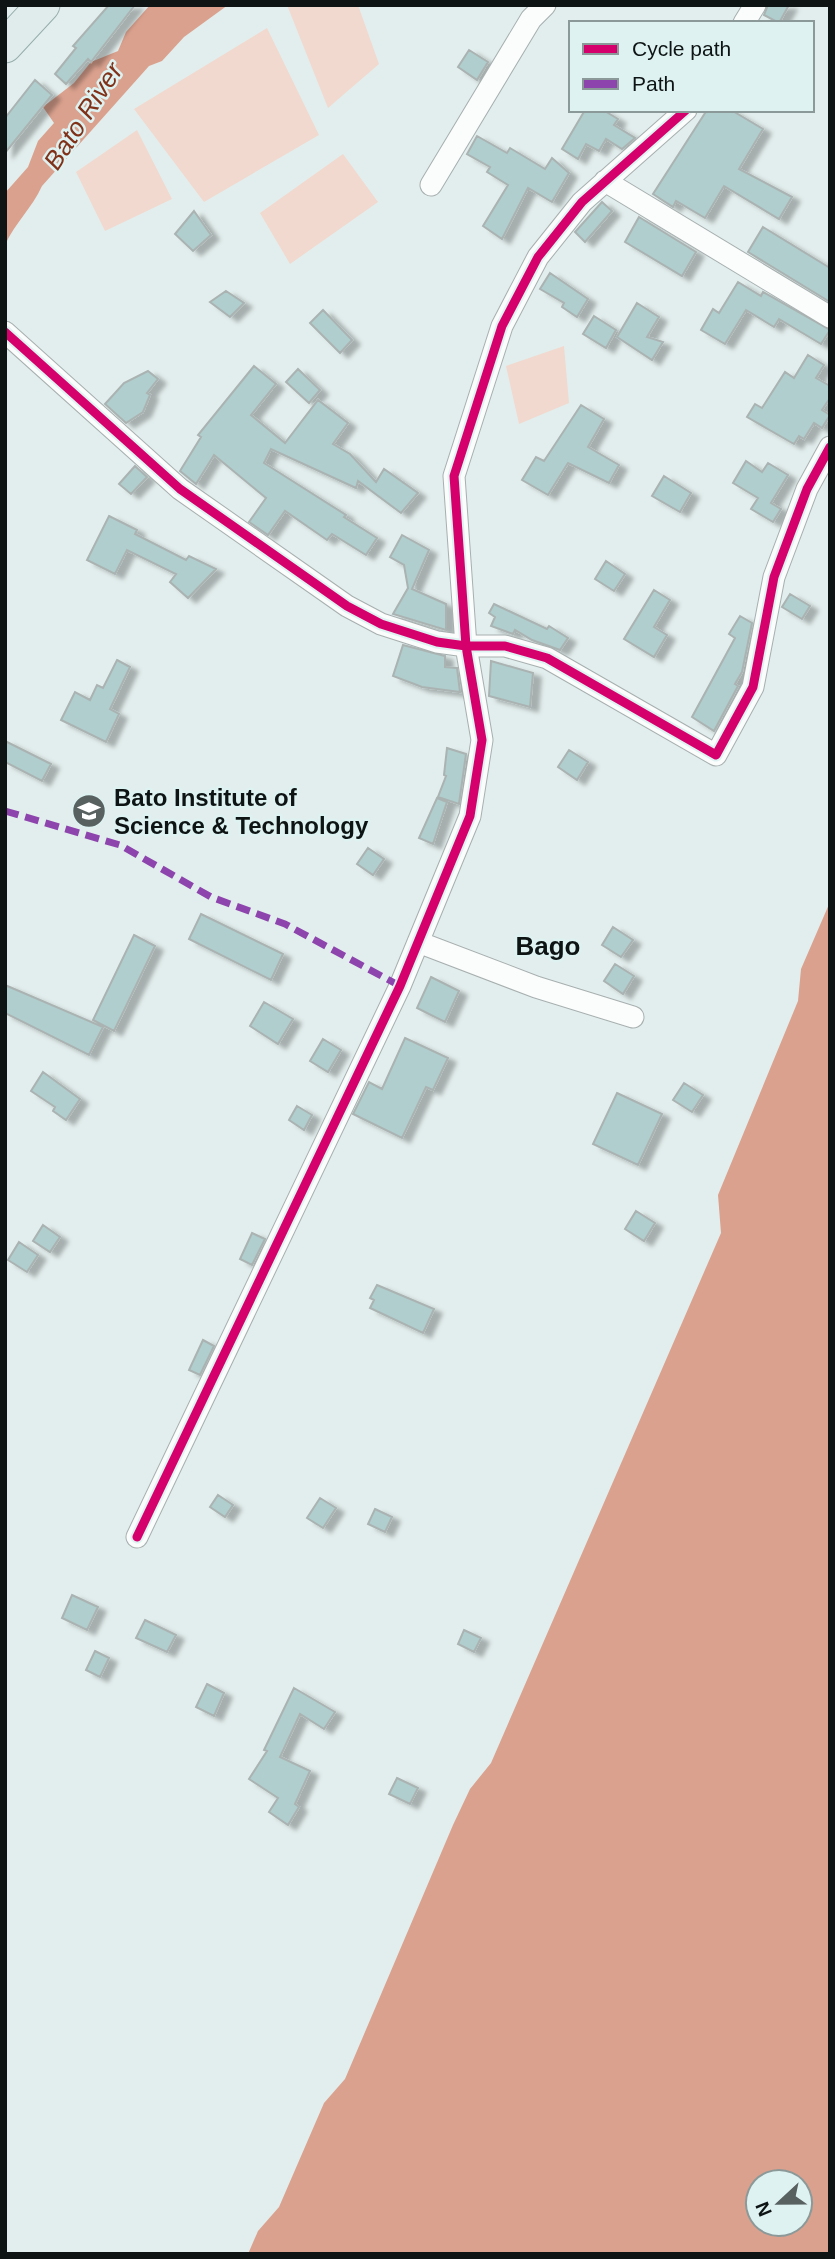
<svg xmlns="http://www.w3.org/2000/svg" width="835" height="2259" font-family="Arial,sans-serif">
<defs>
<filter id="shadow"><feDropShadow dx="8" dy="4.5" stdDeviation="2" flood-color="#0004"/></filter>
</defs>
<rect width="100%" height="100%" fill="#e2eeed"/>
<path fill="#f1d9cf" d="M 287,5 L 358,5 L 379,64 L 328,108 Z
M 267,28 L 319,135 L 204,202 L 134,109 Z
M 137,130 L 172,199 L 105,231 L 76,172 Z
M 343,154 L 378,202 L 290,264 L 260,213 Z
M 564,346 L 569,403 L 519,424 L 506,366 Z"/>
<path fill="#daa18e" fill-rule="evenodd" d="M 150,5 L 228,5 L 184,37 L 162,61 L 149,66 L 42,186 C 32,208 15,223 5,245 L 5,193 L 28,167 L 38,141 L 54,123 L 43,107 L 74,83 L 91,62 L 118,51 L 126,32 Z
M 830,902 L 830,2254 L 248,2254 L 258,2231 L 279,2207 L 324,2103 L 345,2079 L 453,1825 L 470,1789 L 491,1763 L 721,1233 L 718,1195 L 798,1001 L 801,969 ZM 758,2182 L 800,2182 L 800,2224 L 758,2224 Z"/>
<path fill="#afcecd" stroke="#aab3b2" stroke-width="2" filter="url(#shadow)" d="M 109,5 L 135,5 L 91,62 L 88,59 L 66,84 L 55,74 L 76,48 L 73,46 Z
M 768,5 L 789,5 L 779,23 L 764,15 Z
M 469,50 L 488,62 L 477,80 L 458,67 Z
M 35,80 L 52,95 L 5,153 L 5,118 Z
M 585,110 L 603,110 L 618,119 L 614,125 L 635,138 L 622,149 L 606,139 L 599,151 L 586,144 L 578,159 L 562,149 Z
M 707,110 L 731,110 L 763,129 L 739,169 L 792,197 L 779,219 L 724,186 L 705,218 L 676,201 L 673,207 L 653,194 Z
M 477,136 L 507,153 L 510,148 L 545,169 L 552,158 L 569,173 L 552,202 L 528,188 L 502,239 L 483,226 L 508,185 L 487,172 L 490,167 L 467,154 Z
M 602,202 L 612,211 L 585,242 L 575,232 Z
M 194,211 L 211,235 L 193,251 L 175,234 Z
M 639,217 L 696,252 L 682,276 L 625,242 Z
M 763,227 L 830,268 L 830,302 L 748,252 Z
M 550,273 L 588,299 L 577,317 L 562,307 L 564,303 L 540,289 Z
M 738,282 L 761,296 L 763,292 L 830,330 L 821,344 L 779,319 L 774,327 L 746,310 L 725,344 L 701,330 L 713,309 L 719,313 Z
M 226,291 L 244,303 L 230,317 L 210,302 Z
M 637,303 L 659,317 L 647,337 L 663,342 L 652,360 L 617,337 Z
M 323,310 L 352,340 L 340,353 L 310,323 Z
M 594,316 L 616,330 L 606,348 L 583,334 Z
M 808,355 L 824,365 L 816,378 L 830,386 L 830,398 L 822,410 L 830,415 L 822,428 L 814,423 L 804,439 L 799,436 L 794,444 L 747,417 L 755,404 L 762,408 L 785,372 L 794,378 Z
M 254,366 L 276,384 L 251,415 L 285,443 L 318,400 L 348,423 L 333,444 L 350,454 L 376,482 L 384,469 L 418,493 L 401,513 L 358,481 L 356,488 L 271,449 L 264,463 L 346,515 L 344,517 L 377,538 L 366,555 L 332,534 L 327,540 L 285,511 L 268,535 L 249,522 L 266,498 L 214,455 L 196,484 L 180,471 L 201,437 L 198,435 Z
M 298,369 L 320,390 L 309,403 L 286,382 Z
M 148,371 L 158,379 L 147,393 L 150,395 L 143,412 L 126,423 L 105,404 L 124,383 Z
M 581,405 L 604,419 L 588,447 L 619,465 L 609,483 L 568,463 L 548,495 L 522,480 L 536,457 L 544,461 Z
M 746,461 L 762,472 L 768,463 L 788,475 L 771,503 L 781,509 L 773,522 L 751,509 L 758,498 L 733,483 Z
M 135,466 L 147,477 L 131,494 L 119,484 Z
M 664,476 L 691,493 L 680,512 L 652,496 Z
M 109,516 L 137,530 L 135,534 L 186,560 L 189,556 L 216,569 L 188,598 L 170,582 L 176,574 L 127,550 L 115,574 L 87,560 Z
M 402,535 L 429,550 L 412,589 L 446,604 L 446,630 L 393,614 L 408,588 L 404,565 L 390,557 Z
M 606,561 L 625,574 L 614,591 L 595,579 Z
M 654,590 L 670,600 L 654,627 L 667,635 L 654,657 L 624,639 Z
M 790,594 L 810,606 L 802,619 L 782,607 Z
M 494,604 L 547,629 L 549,626 L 568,638 L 560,650 L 532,640 L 515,630 L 513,634 L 491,626 L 495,617 L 489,613 Z
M 740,616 L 752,623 L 742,672 L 735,684 L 738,686 L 714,731 L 692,717 L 735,638 L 729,634 Z
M 403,645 L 445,656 L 445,667 L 457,668 L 460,692 L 422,687 L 393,676 Z
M 117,660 L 130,667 L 110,709 L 119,714 L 106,742 L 61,720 L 75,692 L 90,700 L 97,685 L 103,688 Z
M 491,661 L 533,673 L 530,707 L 489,696 Z
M 5,741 L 51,764 L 42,781 L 5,762 Z
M 447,748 L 466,754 L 459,804 L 438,797 L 446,776 L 444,775 Z
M 569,750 L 588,762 L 577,780 L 558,767 Z
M 437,798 L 447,802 L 433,844 L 419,838 Z
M 368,848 L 384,859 L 373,875 L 357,864 Z
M 201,914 L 283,954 L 271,980 L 189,939 Z
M 613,927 L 633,940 L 621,957 L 602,945 Z
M 134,935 L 155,946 L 114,1031 L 93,1020 Z
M 615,964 L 634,976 L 623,994 L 604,981 Z
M 431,977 L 459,991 L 445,1022 L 417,1008 Z
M 5,985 L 103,1027 L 89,1055 L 5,1013 Z
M 264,1002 L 293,1019 L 278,1044 L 250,1026 Z
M 405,1038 L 448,1058 L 433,1090 L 426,1087 L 402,1138 L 353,1114 L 369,1082 L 382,1089 Z
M 323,1039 L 341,1050 L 328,1072 L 310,1061 Z
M 43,1072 L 80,1099 L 66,1120 L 53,1111 L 55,1107 L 31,1091 Z
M 684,1083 L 703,1095 L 692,1112 L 673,1100 Z
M 617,1093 L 662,1114 L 638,1165 L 593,1144 Z
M 297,1106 L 312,1115 L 304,1130 L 289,1120 Z
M 636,1211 L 655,1223 L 644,1241 L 625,1229 Z
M 43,1225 L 60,1237 L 50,1252 L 33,1241 Z
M 252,1233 L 265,1239 L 252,1265 L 240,1259 Z
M 19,1242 L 38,1255 L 27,1272 L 8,1260 Z
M 377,1285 L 434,1309 L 423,1333 L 370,1308 L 374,1300 L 370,1298 Z
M 203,1340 L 214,1346 L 200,1375 L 189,1370 Z
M 218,1495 L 233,1505 L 225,1517 L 210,1507 Z
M 320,1498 L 336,1508 L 323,1528 L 307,1518 Z
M 375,1509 L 392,1517 L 385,1532 L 368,1524 Z
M 72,1595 L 98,1607 L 87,1630 L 62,1618 Z
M 145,1620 L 176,1635 L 167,1652 L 136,1638 Z
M 464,1630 L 481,1638 L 474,1652 L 458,1644 Z
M 95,1651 L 109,1658 L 100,1677 L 86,1670 Z
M 207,1684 L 224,1693 L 214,1716 L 196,1707 Z
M 294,1688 L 335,1712 L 324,1729 L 300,1714 L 280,1757 L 310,1771 L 295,1804 L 299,1807 L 288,1825 L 269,1812 L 278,1798 L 249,1779 L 267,1751 L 264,1750 Z
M 397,1778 L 418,1788 L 410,1804 L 389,1794 Z"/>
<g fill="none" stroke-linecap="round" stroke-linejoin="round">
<g stroke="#a7afaf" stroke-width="23">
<path id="street" d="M 744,23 L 755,5
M 605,181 L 830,317
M 431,185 L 531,19 L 545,5
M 5,332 L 180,489 L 347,606 L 381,624 L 437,642 L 466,646 L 454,476 L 502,326 L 538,257 L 582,202 L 686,110
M 418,942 L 536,987 L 633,1017
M 137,1537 L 400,986 L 470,816 L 482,740 L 466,646 L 505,646 L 547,658 L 716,755 L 753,687 L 774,577 L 807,489 L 830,447"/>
</g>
<g stroke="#96adac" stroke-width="35">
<path id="primary" d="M 5,46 L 43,5"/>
</g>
<use href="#street" stroke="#fbfcfc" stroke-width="21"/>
<use href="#primary" stroke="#e0ecec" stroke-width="33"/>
<path stroke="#8e44ad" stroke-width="7" stroke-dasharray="14 7" stroke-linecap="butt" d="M 5,811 L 120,845 L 211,897 L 285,924 L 400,986"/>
<g stroke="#def2f1" stroke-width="13">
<path id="cycleway" d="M 5,332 L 180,489 L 347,606 L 381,624 L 437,642 L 466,646 L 454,476 L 502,326 L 538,257 L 582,202 L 686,110
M 137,1537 L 400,986 L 470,816 L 482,740 L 466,646 L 505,646 L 547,658 L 716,755 L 753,687 L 774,577 L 807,489 L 830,447"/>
</g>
<use href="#cycleway" stroke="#d6006c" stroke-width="9"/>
</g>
<defs>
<g id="university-disc" transform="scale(1.75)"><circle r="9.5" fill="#586060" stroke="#def2f1"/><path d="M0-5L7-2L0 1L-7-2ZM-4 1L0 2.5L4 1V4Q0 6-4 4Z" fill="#fff"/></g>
</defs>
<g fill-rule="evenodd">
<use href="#university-disc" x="89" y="811"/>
</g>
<g text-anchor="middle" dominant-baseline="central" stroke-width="5" stroke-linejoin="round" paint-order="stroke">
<g font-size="24" font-weight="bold" fill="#0e1414" stroke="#def2f1" text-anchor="start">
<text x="114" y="797">Bato Institute of<tspan x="114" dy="28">Science &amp; Technology</tspan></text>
</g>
<g font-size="26" font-style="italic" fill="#803118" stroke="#def2f1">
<text transform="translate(83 116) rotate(-57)">Bato River</text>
</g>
<g font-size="26" font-weight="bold" fill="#0e1414" stroke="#def2f1">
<text x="548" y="946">Bago</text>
</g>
</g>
<rect width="835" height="2259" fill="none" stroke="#0e1414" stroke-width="14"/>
<rect x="569" y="21" width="245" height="91" fill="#def2f1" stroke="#8b9999" stroke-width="2"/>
<rect x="583" y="44" width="35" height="10" fill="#d6006c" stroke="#8b9999" stroke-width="2"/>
<text x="632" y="56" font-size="21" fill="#0e1414">Cycle path</text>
<rect x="583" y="79" width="35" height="10" fill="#8e44ad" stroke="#8b9999" stroke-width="2"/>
<text x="632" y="91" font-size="21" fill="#0e1414">Path</text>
<g transform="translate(779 2203) rotate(248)"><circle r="33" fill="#def2f1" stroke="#8b9999" stroke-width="2"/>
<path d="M0-5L12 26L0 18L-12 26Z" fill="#586060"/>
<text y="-10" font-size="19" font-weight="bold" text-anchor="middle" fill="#0e1414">N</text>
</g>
</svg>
